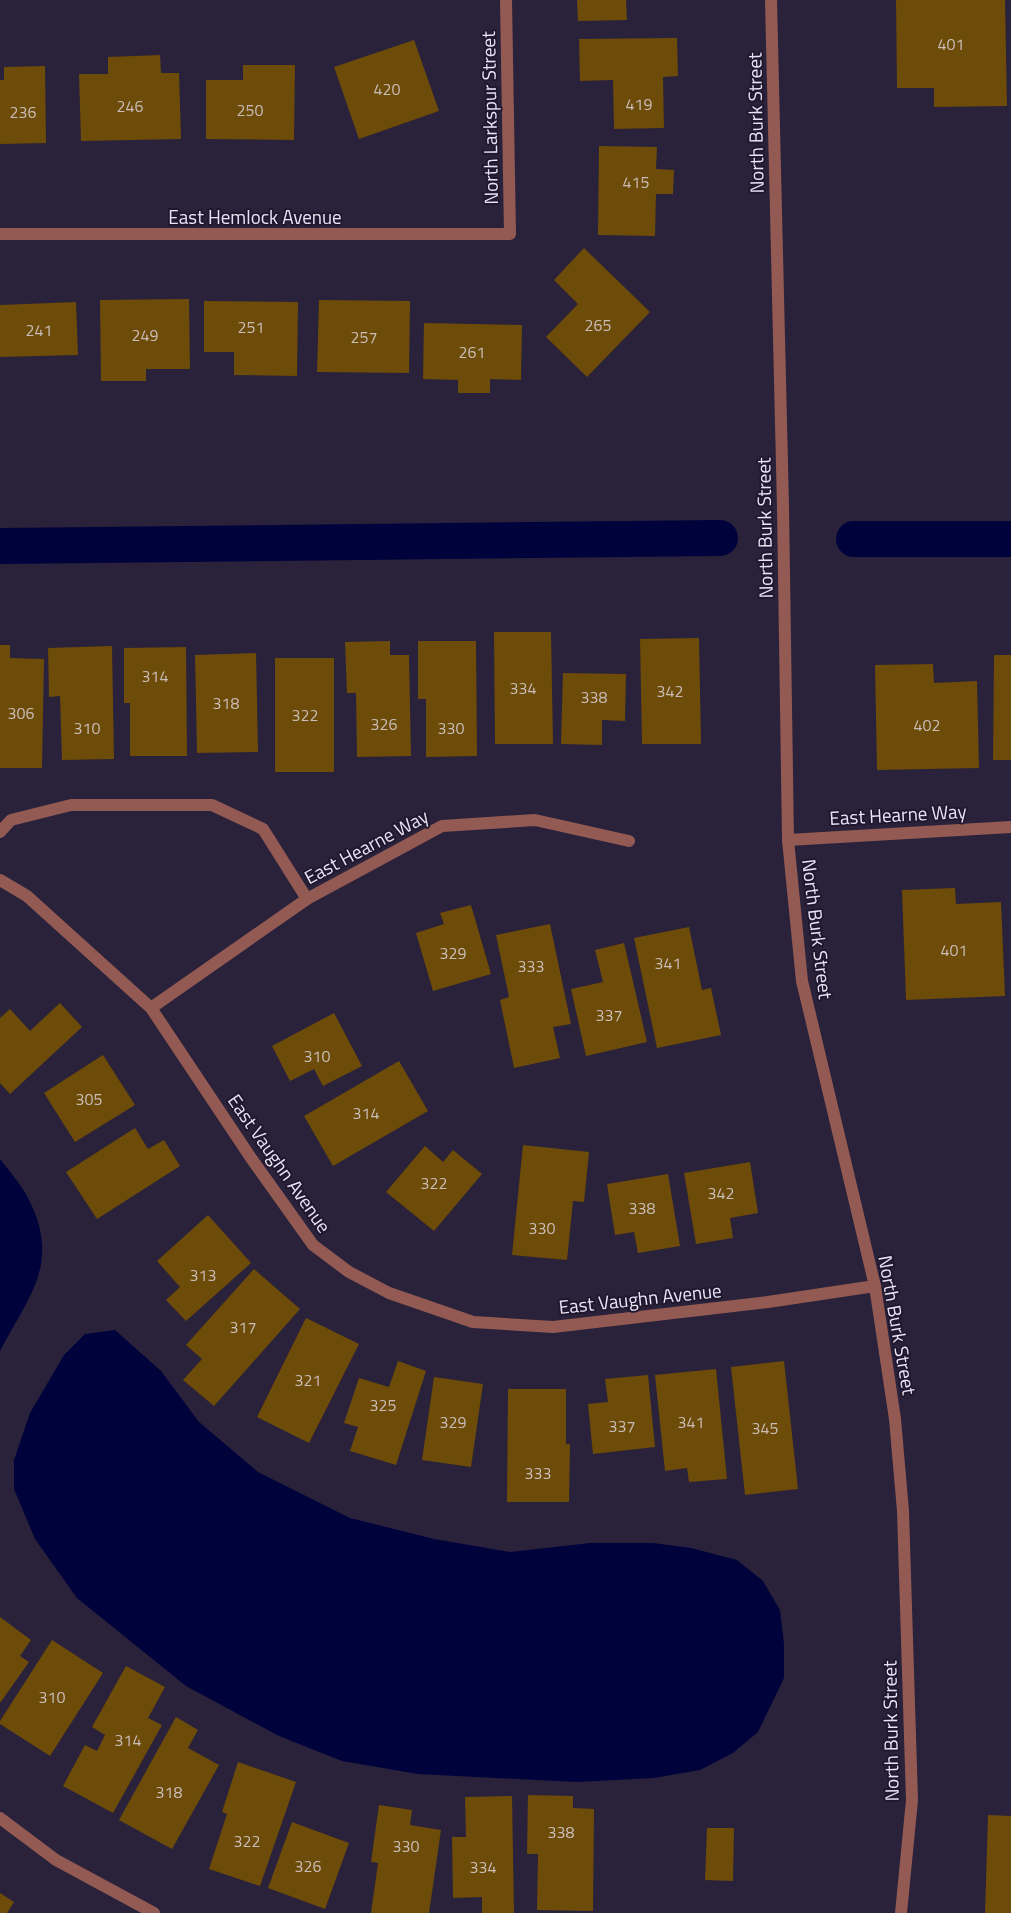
<svg xmlns="http://www.w3.org/2000/svg" width="1011" height="1913" font-family="'Titillium Web',sans-serif">
<rect width="100%" height="100%" fill="#2a223a"/>
<path fill="#00023c" d="M 0,1159 C 9,1171 20,1183 27,1196 C 62,1262 30,1294 0,1351 Z
M 115,1330 L 161,1371 L 199,1422 L 258,1472 L 350,1518 L 434,1539 L 510,1552 L 590,1543 L 653,1543 L 691,1548 L 737,1560 L 763,1581 L 780,1610 L 784,1644 L 784,1678 L 758,1732 L 733,1753 L 700,1770 L 654,1778 L 577,1782 L 418,1774 L 342,1761 L 279,1736 L 186,1686 L 77,1598 L 35,1539 L 14,1489 L 14,1460 L 30,1413 L 64,1355 L 85,1334 Z"/>
<g fill="none" stroke-linecap="round" stroke-linejoin="round">
<path stroke="#00023c" stroke-width="36" d="M 854,539 L 1011,539
M 0,546 L 720,538"/>
</g>
<path fill="#6d4b08" d="M 577,0 L 626,0 L 627,20 L 578,21 Z
M 896,0 L 1005,0 L 1007,106 L 934,107 L 934,88 L 897,88 Z
M 677,38 L 678,76 L 663,77 L 664,128 L 614,129 L 613,80 L 580,81 L 579,39 Z
M 414,40 L 439,111 L 359,139 L 334,67 Z
M 160,55 L 161,73 L 179,73 L 181,139 L 81,141 L 79,74 L 108,74 L 108,57 Z
M 243,65 L 295,65 L 294,140 L 206,139 L 206,80 L 243,80 Z
M 45,66 L 46,143 L 0,144 L 0,80 L 4,80 L 4,67 Z
M 599,146 L 657,147 L 656,169 L 674,170 L 673,194 L 656,194 L 655,236 L 598,235 Z
M 584,248 L 650,312 L 587,377 L 546,337 L 578,304 L 554,280 Z
M 189,299 L 190,369 L 146,369 L 146,381 L 101,381 L 100,300 Z
M 319,300 L 410,301 L 409,373 L 317,372 Z
M 204,301 L 298,302 L 297,376 L 234,375 L 234,352 L 204,352 Z
M 76,302 L 78,355 L 0,357 L 0,305 Z
M 424,323 L 522,325 L 521,380 L 490,379 L 490,393 L 458,393 L 458,380 L 423,379 Z
M 494,632 L 551,632 L 553,744 L 495,744 Z
M 699,638 L 701,744 L 642,744 L 640,639 Z
M 390,641 L 390,655 L 409,655 L 411,756 L 357,757 L 356,693 L 347,693 L 345,642 Z
M 418,641 L 476,641 L 477,756 L 426,757 L 426,699 L 418,699 Z
M 0,645 L 10,645 L 10,658 L 44,659 L 42,768 L 0,768 Z
M 112,646 L 114,759 L 62,760 L 60,696 L 49,697 L 48,648 Z
M 186,647 L 187,756 L 130,756 L 130,703 L 124,703 L 124,648 Z
M 256,653 L 258,752 L 197,753 L 195,655 Z
M 994,655 L 1011,655 L 1011,760 L 993,760 Z
M 275,658 L 334,658 L 334,772 L 275,772 Z
M 933,664 L 934,683 L 977,681 L 979,768 L 877,770 L 875,665 Z
M 563,673 L 626,674 L 625,721 L 602,720 L 602,745 L 561,744 Z
M 955,888 L 956,904 L 1001,902 L 1005,996 L 906,1000 L 902,890 Z
M 471,905 L 491,974 L 433,991 L 416,933 L 444,924 L 440,913 Z
M 550,924 L 571,1024 L 553,1027 L 560,1058 L 514,1068 L 500,1000 L 509,997 L 496,935 Z
M 689,927 L 702,990 L 711,988 L 721,1035 L 657,1048 L 634,938 Z
M 624,943 L 647,1042 L 586,1056 L 571,989 L 603,982 L 595,950 Z
M 60,1003 L 82,1027 L 10,1094 L 0,1083 L 0,1018 L 10,1009 L 30,1031 Z
M 334,1013 L 362,1066 L 323,1086 L 314,1069 L 290,1081 L 272,1046 Z
M 103,1055 L 135,1105 L 75,1142 L 44,1093 Z
M 399,1061 L 428,1111 L 333,1166 L 304,1116 Z
M 135,1128 L 148,1149 L 164,1140 L 180,1166 L 97,1219 L 66,1172 Z
M 523,1145 L 589,1152 L 584,1202 L 573,1201 L 567,1260 L 512,1255 Z
M 425,1146 L 443,1162 L 453,1150 L 482,1174 L 434,1231 L 386,1192 Z
M 750,1162 L 758,1213 L 730,1218 L 733,1238 L 696,1244 L 684,1173 Z
M 668,1174 L 680,1246 L 638,1253 L 634,1232 L 615,1235 L 607,1184 Z
M 208,1215 L 251,1263 L 186,1321 L 166,1300 L 180,1287 L 157,1261 Z
M 254,1269 L 300,1309 L 214,1406 L 183,1380 L 202,1359 L 186,1345 Z
M 306,1318 L 359,1344 L 309,1443 L 257,1417 Z
M 398,1361 L 426,1371 L 396,1465 L 350,1451 L 358,1427 L 344,1423 L 359,1378 L 389,1387 Z
M 784,1361 L 798,1489 L 745,1495 L 731,1367 Z
M 716,1369 L 727,1479 L 689,1482 L 687,1468 L 665,1471 L 655,1375 Z
M 648,1375 L 655,1447 L 593,1454 L 588,1404 L 608,1402 L 605,1379 Z
M 434,1377 L 483,1384 L 471,1467 L 422,1460 Z
M 508,1389 L 566,1389 L 566,1444 L 570,1444 L 569,1502 L 507,1502 Z
M 0,1617 L 31,1640 L 20,1656 L 29,1662 L 0,1703 Z
M 52,1640 L 103,1673 L 50,1756 L 0,1724 L 0,1721 Z
M 126,1666 L 165,1687 L 148,1718 L 162,1725 L 113,1813 L 63,1786 L 85,1745 L 97,1751 L 105,1735 L 92,1727 Z
M 176,1717 L 198,1730 L 188,1748 L 219,1765 L 172,1849 L 119,1820 Z
M 238,1762 L 296,1782 L 260,1886 L 209,1869 L 227,1814 L 222,1812 Z
M 528,1795 L 573,1796 L 573,1808 L 594,1809 L 593,1911 L 537,1910 L 538,1854 L 527,1854 Z
M 512,1796 L 514,1913 L 482,1913 L 482,1897 L 453,1898 L 452,1837 L 466,1837 L 465,1797 Z
M 379,1805 L 412,1810 L 410,1825 L 441,1830 L 429,1913 L 371,1913 L 378,1863 L 371,1862 Z
M 988,1815 L 1011,1816 L 1011,1913 L 985,1913 Z
M 292,1822 L 349,1843 L 325,1909 L 268,1888 Z
M 707,1828 L 734,1828 L 733,1881 L 705,1880 Z
M 0,1893 L 14,1902 L 7,1913 L 0,1913 Z"/>
<g fill="none" stroke-linecap="round" stroke-linejoin="round">
<path stroke="#935a53" stroke-width="12" d="M 0,832 L 11,820 L 71,805 L 212,805 L 263,829 L 307,899"/>
<path stroke="#935a53" stroke-width="12" d="M 0,234 L 510,234 L 506,0
M 788,840 L 1011,827
M 0,880 L 27,896 L 151,1008 L 251,1158 L 313,1245 L 349,1272 L 389,1293 L 473,1322 L 553,1327 L 768,1302 L 875,1286
M 151,1008 L 307,899 L 442,826 L 535,820 L 629,841
M 0,1818 L 56,1860 L 154,1913"/>
<path stroke="#935a53" stroke-width="12" d="M 771,0 L 783,507 L 788,840 L 802,981 L 875,1286 L 895,1419 L 903,1511 L 912,1800 L 901,1913"/>
</g>
<g text-anchor="middle" dominant-baseline="central" stroke-width="4" stroke-linejoin="round" paint-order="stroke">
<g font-size="16" fill="#cabeba">
<text x="951" y="44">401</text>
<text x="387" y="89">420</text>
<text x="639" y="104">419</text>
<text x="130" y="106">246</text>
<text x="250" y="110">250</text>
<text x="23" y="112">236</text>
<text x="636" y="182">415</text>
<text x="598" y="325">265</text>
<text x="251" y="327">251</text>
<text x="39" y="330">241</text>
<text x="145" y="335">249</text>
<text x="364" y="337">257</text>
<text x="472" y="352">261</text>
<text x="155" y="676">314</text>
<text x="523" y="688">334</text>
<text x="670" y="691">342</text>
<text x="594" y="697">338</text>
<text x="226" y="703">318</text>
<text x="21" y="713">306</text>
<text x="305" y="715">322</text>
<text x="384" y="724">326</text>
<text x="927" y="725">402</text>
<text x="87" y="728">310</text>
<text x="451" y="728">330</text>
<text x="954" y="950">401</text>
<text x="453" y="953">329</text>
<text x="668" y="963">341</text>
<text x="531" y="966">333</text>
<text x="609" y="1015">337</text>
<text x="317" y="1056">310</text>
<text x="89" y="1099">305</text>
<text x="366" y="1113">314</text>
<text x="434" y="1183">322</text>
<text x="721" y="1193">342</text>
<text x="642" y="1208">338</text>
<text x="542" y="1228">330</text>
<text x="203" y="1275">313</text>
<text x="243" y="1327">317</text>
<text x="308" y="1380">321</text>
<text x="383" y="1405">325</text>
<text x="453" y="1422">329</text>
<text x="691" y="1422">341</text>
<text x="622" y="1426">337</text>
<text x="765" y="1428">345</text>
<text x="538" y="1473">333</text>
<text x="52" y="1697">310</text>
<text x="128" y="1740">314</text>
<text x="169" y="1792">318</text>
<text x="561" y="1832">338</text>
<text x="247" y="1841">322</text>
<text x="406" y="1846">330</text>
<text x="308" y="1866">326</text>
<text x="483" y="1867">334</text>
</g>
<g font-size="19" fill="#e9e4f5" stroke="#20182f">
<text transform="translate(489 118) rotate(-91)">North Larkspur Street</text>
<text transform="translate(755 123) rotate(-91)">North Burk Street</text>
<text x="255" y="216">East Hemlock Avenue</text>
<text transform="translate(764 528) rotate(-91)">North Burk Street</text>
<text transform="translate(898 814) rotate(-3)">East Hearne Way</text>
<text transform="translate(366 846) rotate(-28)">East Hearne Way</text>
<text transform="translate(818 929) rotate(83)">North Burk Street</text>
<text transform="translate(280 1163) rotate(55)">East Vaughn Avenue</text>
<text transform="translate(640 1298) rotate(-6)">East Vaughn Avenue</text>
<text transform="translate(898 1325) rotate(80)">North Burk Street</text>
<text transform="translate(890 1731) rotate(-91)">North Burk Street</text>
</g>
</g>
</svg>
